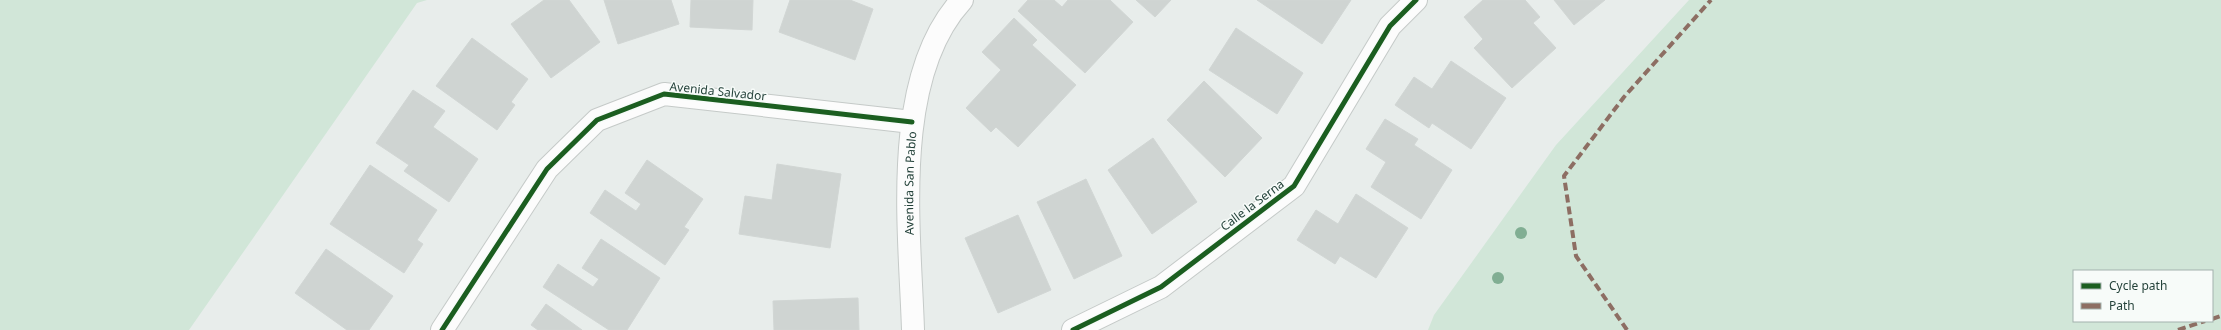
<svg xmlns="http://www.w3.org/2000/svg" width="2221" height="330" font-family="'Noto Sans',sans-serif">
<rect width="100%" height="100%" fill="#e8edeb"/>
<path fill="#d1e6d8" fill-rule="evenodd" d="M 0,0 L 427,0 L 417,3 L 189,330 L 0,330 Z
M 1689,0 L 2221,0 L 2221,330 L 1428,330 L 1434,315 L 1556,145 ZM 2074,271 L 2212,271 L 2212,321 L 2074,321 Z"/>
<path fill="#cfd4d2" stroke="#d1d6d4" d="M 544,0 L 569,0 L 600,42 L 551,78 L 511,24 Z
M 604,0 L 671,0 L 679,24 L 618,44 Z
M 691,0 L 753,0 L 752,30 L 690,27 Z
M 790,0 L 850,0 L 873,9 L 855,60 L 779,32 Z
M 1028,0 L 1054,0 L 1062,7 L 1068,0 L 1110,0 L 1133,22 L 1085,73 L 1018,11 Z
M 1136,0 L 1171,0 L 1155,17 Z
M 1257,0 L 1351,0 L 1322,44 Z
M 1483,0 L 1525,0 L 1540,17 L 1533,23 L 1556,48 L 1512,88 L 1474,48 L 1483,39 L 1464,17 Z
M 1554,0 L 1605,0 L 1574,25 Z
M 1014,18 L 1037,40 L 1032,45 L 1076,85 L 1018,147 L 996,127 L 991,132 L 966,108 L 1001,70 L 982,52 Z
M 1236,28 L 1303,73 L 1277,114 L 1209,70 Z
M 472,38 L 528,79 L 511,102 L 515,105 L 497,130 L 436,86 Z
M 1451,61 L 1506,98 L 1471,149 L 1432,123 L 1429,128 L 1395,105 L 1414,77 L 1432,89 Z
M 1204,81 L 1262,138 L 1225,177 L 1167,120 Z
M 413,90 L 445,111 L 433,127 L 478,159 L 449,202 L 404,171 L 409,165 L 376,143 Z
M 1385,119 L 1418,139 L 1414,145 L 1452,170 L 1421,219 L 1371,187 L 1386,162 L 1366,149 Z
M 1153,138 L 1197,202 L 1152,234 L 1108,170 Z
M 647,160 L 703,199 L 684,227 L 689,230 L 665,265 L 590,213 L 605,190 L 636,211 L 641,204 L 625,193 Z
M 777,164 L 841,174 L 830,248 L 739,234 L 745,196 L 772,200 Z
M 370,165 L 437,210 L 417,240 L 423,244 L 404,273 L 330,224 Z
M 1086,179 L 1122,256 L 1074,279 L 1037,202 Z
M 1356,194 L 1408,228 L 1376,278 L 1340,256 L 1335,264 L 1297,240 L 1316,210 L 1338,224 Z
M 1018,215 L 1051,290 L 998,313 L 965,238 Z
M 601,239 L 660,278 L 627,330 L 609,330 L 543,287 L 558,264 L 593,287 L 599,279 L 582,268 Z
M 326,249 L 393,296 L 369,330 L 347,330 L 295,293 Z
M 858,298 L 859,330 L 774,330 L 773,301 Z
M 546,304 L 582,330 L 538,330 L 531,325 Z"/>
<g fill="none" stroke-linecap="round" stroke-linejoin="round">
<g stroke="#c5cac8" stroke-width="24">
<path id="minor" d="M 1073,330 L 1161,287 L 1294,186 L 1390,26 L 1416,0"/>
</g>
<g stroke="#c5cac8" stroke-width="24">
<g id="tertiary">
<path d="M 442,330 L 547,169 L 597,120 L 664,94 L 912,122"/>
<path id="s1" d="M 913,330 C 910,231 890,78 962,0"/>
</g>
</g>
<use href="#minor" stroke="#fcfcfc" stroke-width="22"/>
<use href="#tertiary" stroke="#fcfcfc" stroke-width="22"/>
<path stroke="#8d6e63" stroke-width="4" stroke-dasharray="8 4" stroke-linecap="butt" d="M 2212,319 L 2221,316
M 1627,330 L 1576,256 L 1564,176 L 1624,97 L 1711,0
M 2178,330 L 2205,321"/>
<g stroke="#f7fbf9" stroke-width="8">
<path id="cycleway" d="M 442,330 L 547,169 L 597,120 L 664,94 L 912,122
M 1073,330 L 1161,287 L 1294,186 L 1390,26 L 1416,0"/>
</g>
<use href="#cycleway" stroke="#1b5e20" stroke-width="5"/>
</g>
<g fill="#81ae93">
<circle cx="1521" cy="233" r="6"/>
<circle cx="1498" cy="278" r="6"/>
</g>
<g text-anchor="middle" dominant-baseline="central" stroke-width="3" stroke-linejoin="round" paint-order="stroke">
<g font-size="12" fill="#24423a" stroke="#f7fbf9">
<text transform="translate(718 91) rotate(6)">Avenida Salvador</text>
<text stroke="none"><textPath href="#s1" startOffset="147">Avenida San Pablo</textPath></text>
<text transform="translate(1252 205) rotate(-37)">Calle la Serna</text>
</g>
</g>
<rect x="2073" y="270" width="140" height="52" fill="#f7fbf9" stroke="#a3b1ad"/>
<rect x="2081" y="283" width="20" height="6" fill="#1b5e20" stroke="#a3b1ad"/>
<text x="2109" y="290" font-size="12" fill="#24423a">Cycle path</text>
<rect x="2081" y="303" width="20" height="6" fill="#8d6e63" stroke="#a3b1ad"/>
<text x="2109" y="310" font-size="12" fill="#24423a">Path</text>
</svg>
